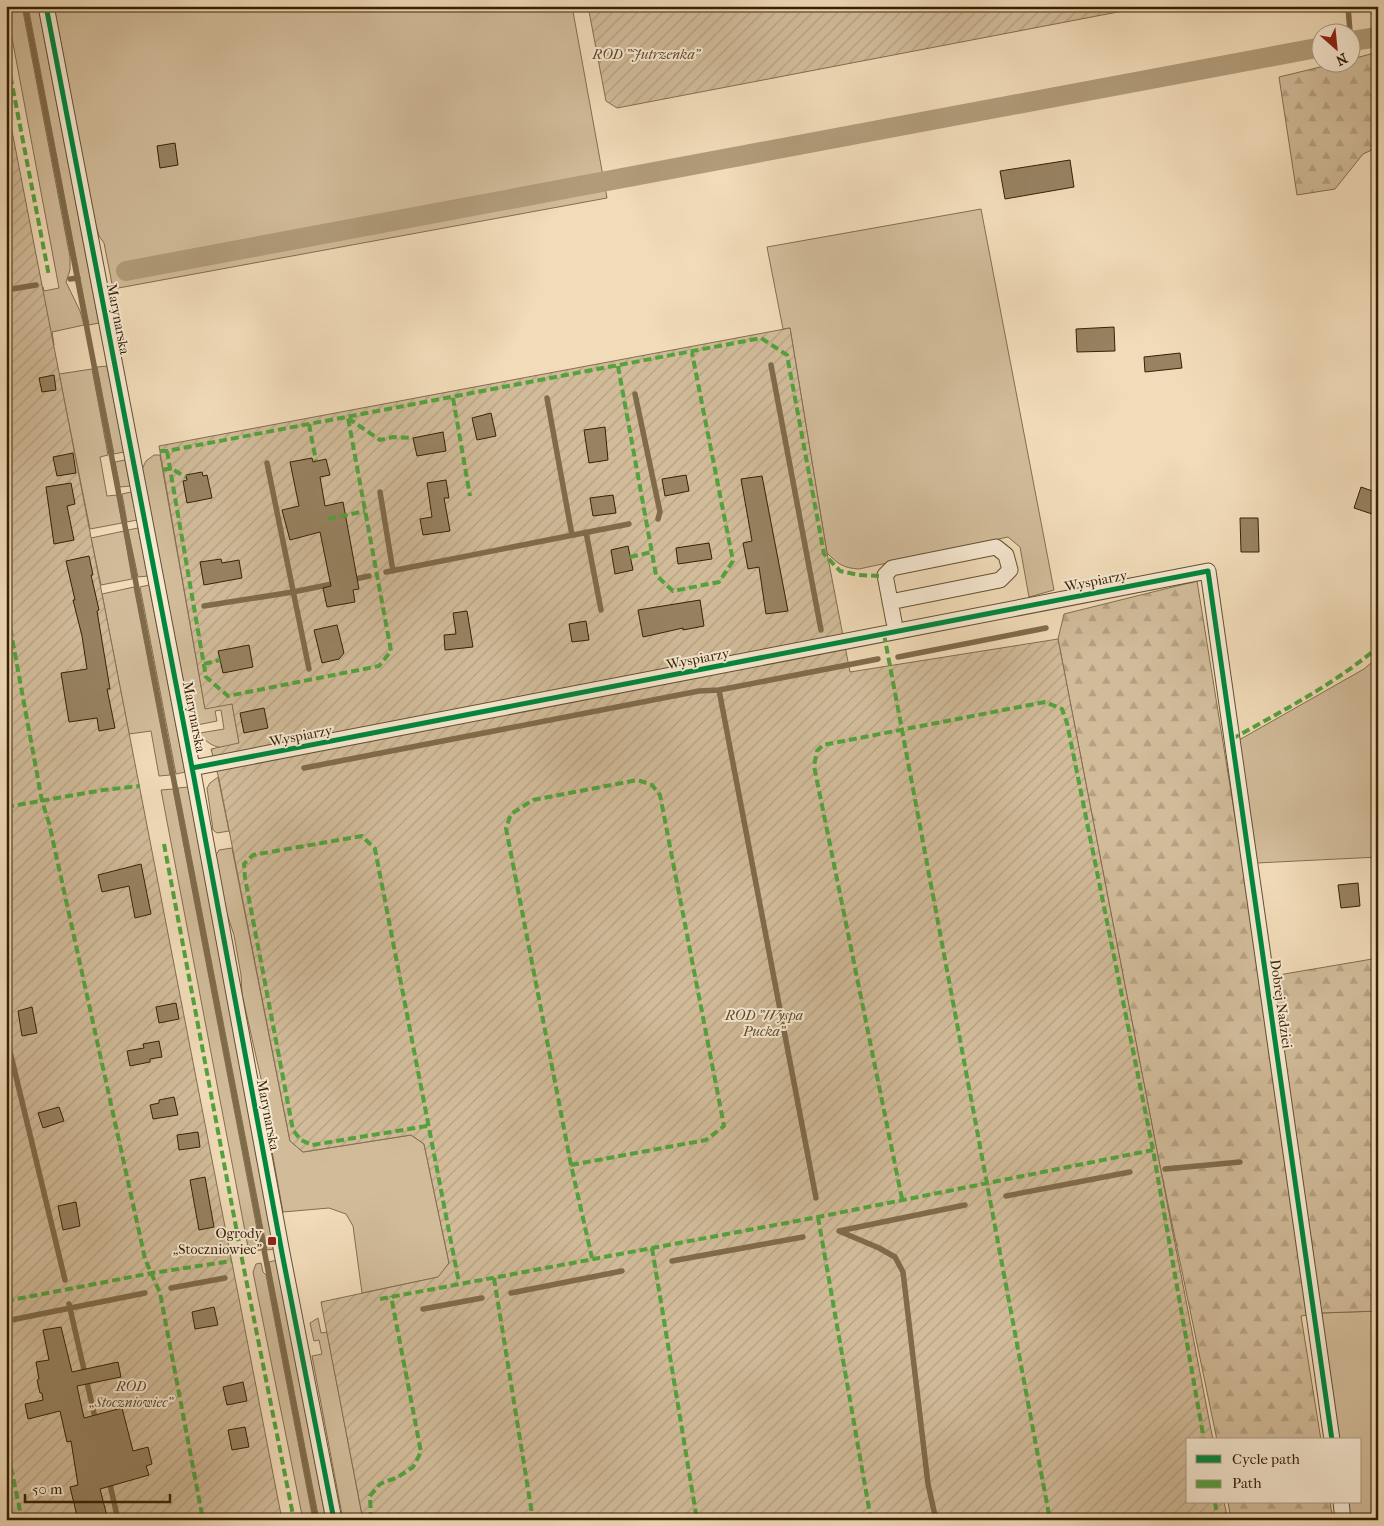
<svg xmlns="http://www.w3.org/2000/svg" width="1384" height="1526" font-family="'IM FELL French Canon',serif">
<defs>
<pattern id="forest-firs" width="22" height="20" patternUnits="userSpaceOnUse" patternTransform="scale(1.25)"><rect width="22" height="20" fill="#d1bb99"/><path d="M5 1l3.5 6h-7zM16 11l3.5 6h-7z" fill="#b4a082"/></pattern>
<pattern id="garden-furrows" width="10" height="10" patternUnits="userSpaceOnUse" patternTransform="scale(1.25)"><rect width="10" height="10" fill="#d1bb99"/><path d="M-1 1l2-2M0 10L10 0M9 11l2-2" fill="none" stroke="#b4a082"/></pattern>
</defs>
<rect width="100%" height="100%" fill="#f1dbb8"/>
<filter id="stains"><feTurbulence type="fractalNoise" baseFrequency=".004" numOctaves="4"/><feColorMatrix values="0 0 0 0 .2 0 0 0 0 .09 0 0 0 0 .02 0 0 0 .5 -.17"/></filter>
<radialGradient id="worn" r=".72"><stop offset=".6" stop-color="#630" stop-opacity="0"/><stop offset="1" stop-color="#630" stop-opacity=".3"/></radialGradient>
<path fill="#d1bb99" stroke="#836e4e" d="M 6,6 L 22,6 L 70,257 L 70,270 L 66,282 L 80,311 L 84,325 L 52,332 L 54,345 L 6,353 L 43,287 L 44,291 L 59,288 Z
M 28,6 L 38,6 L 99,323 L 89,325 Z
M 54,6 L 572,6 L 607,198 L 113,289 L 104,243 L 99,236 L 93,216 Z
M 981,209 L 1054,590 L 1029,597 L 1020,547 L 1008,537 L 859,569 C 843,568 838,564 827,553 L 790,328 L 783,329 L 767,247 Z
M 107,366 L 124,452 L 114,454 L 97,367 Z
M 92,369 L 108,455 L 100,457 L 107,496 L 117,495 L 122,523 L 90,529 L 59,374 Z
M 154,455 L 160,455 L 205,708 L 232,703 L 240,747 C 223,749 213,749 201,736 L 195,739 L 194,734 L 224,729 L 221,710 L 215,711 L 217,721 L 192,726 L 142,469 L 146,461 Z
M 125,460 L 130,486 L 120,487 L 115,462 Z
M 131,492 L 137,520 L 127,522 L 122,494 Z
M 138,528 L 148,576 L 138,577 L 128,530 Z
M 124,531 L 132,579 L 101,585 L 91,538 Z
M 149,585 L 185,772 L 176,774 L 140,587 Z
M 134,587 L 170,775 L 159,776 L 151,731 L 129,734 L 102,594 Z
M 1378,657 L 1378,857 L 1257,863 L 1239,740 L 1364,669 Z
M 218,777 L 229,831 L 217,833 L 213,830 L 207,788 L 210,783 Z
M 188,787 L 275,1249 L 267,1250 L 178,788 Z
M 173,789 L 261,1250 L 252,1251 L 248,1247 L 161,790 Z
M 232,848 L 290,1141 L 303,1152 L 411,1135 L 424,1144 L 449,1263 L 439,1277 L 362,1293 L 353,1226 L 346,1214 L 329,1208 L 283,1212 L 266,1118 L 266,1101 L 242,994 L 241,975 L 234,935 L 226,911 L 216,855 L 219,850 Z
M 277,1260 L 326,1520 L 319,1520 L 269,1262 Z
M 261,1263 L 263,1272 L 266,1275 L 313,1520 L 303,1520 L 253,1272 L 256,1264 Z
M 1378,1311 L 1378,1520 L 1350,1520 L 1347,1502 L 1360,1502 L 1360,1440 L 1339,1440 L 1321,1313 Z
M 318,1318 L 321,1333 L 327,1332 L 363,1520 L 343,1520 L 312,1356 L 322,1354 L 319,1340 L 314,1341 L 310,1323 Z"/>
<path fill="url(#forest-firs)" stroke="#836e4e" d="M 1378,52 L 1378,147 L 1363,154 L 1335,189 L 1297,195 L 1279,77 L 1337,63 L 1352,62 L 1352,59 Z
M 1197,581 L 1261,978 L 1378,958 L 1378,1311 L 1321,1313 L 1301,1316 L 1321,1440 L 1217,1440 L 1157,1151 L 1058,639 L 1064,614 Z
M 1228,1502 L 1330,1502 L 1333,1520 L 1231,1520 Z"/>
<path fill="url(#garden-furrows)" stroke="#836e4e" d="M 588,6 L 1149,6 L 617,108 L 606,101 Z
M 6,100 L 282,1520 L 6,1520 Z
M 790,328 L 827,553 L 850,672 L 1058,639 L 1213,1440 L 1188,1440 L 1188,1502 L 1224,1502 L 1228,1520 L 363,1520 L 321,1302 L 438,1277 L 449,1263 L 424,1144 L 411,1135 L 303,1152 L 290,1141 L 219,779 L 211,749 L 239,743 L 232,704 L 205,709 L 159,446 Z"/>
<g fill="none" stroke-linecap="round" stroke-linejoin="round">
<path stroke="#7f6b4a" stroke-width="5.5" d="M 25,6 L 316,1520
M 1348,6 L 1350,32
M 70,279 L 78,278
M 6,290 L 36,285
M 771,365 L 821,630
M 635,394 L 660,512 L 658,519
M 547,398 L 572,535
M 267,463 L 309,669
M 380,492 L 393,571
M 586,532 L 601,610
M 386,572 L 629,524
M 351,580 L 369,576
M 204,606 L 293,592 L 337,583
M 898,657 L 1046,628
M 719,690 L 816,1198
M 304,768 L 699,691 L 719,690 L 878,659
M 6,1035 L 65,1280
M 1165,1169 L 1240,1162
M 1006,1196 L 1130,1172
M 839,1231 L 879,1248 L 895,1257 L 903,1272 L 928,1484 L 936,1520
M 839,1231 L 965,1205
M 672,1261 L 803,1237
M 171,1288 L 225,1278
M 511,1293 L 622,1271
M 69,1304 L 96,1422
M 423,1309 L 482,1298
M 6,1321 L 145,1293
M 109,1480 L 118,1520"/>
<path stroke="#b19c7a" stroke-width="20" d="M 1352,41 L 1378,37
M 126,271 L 1322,47"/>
</g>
<path fill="#978261" stroke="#352103" d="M 175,143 L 178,165 L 160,168 L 157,146 Z
M 1070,160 L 1074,187 L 1005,199 L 1000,171 Z
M 1114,327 L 1115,351 L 1077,352 L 1076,329 Z
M 1180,353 L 1182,368 L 1145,372 L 1144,357 Z
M 54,375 L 56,390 L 42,392 L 39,378 Z
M 491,413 L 496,436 L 477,440 L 472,418 Z
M 605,427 L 608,460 L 589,463 L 584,430 Z
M 443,432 L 446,451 L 417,456 L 413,438 Z
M 73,453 L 76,473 L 57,476 L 53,457 Z
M 312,458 L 313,462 L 326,459 L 330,475 L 320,477 L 325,506 L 343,502 L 359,589 L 353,590 L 355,602 L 327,607 L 323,588 L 331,586 L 320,532 L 290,540 L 282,510 L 299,506 L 290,462 Z
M 202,472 L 203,476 L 207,475 L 212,498 L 187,503 L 183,481 L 187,480 L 186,475 Z
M 686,475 L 689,491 L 665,496 L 662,479 Z
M 762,476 L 788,611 L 766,614 L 759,567 L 748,569 L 743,543 L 752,541 L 741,479 Z
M 446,480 L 449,498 L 444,498 L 450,531 L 423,535 L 420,519 L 432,517 L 427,483 Z
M 71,483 L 75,504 L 67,506 L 74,540 L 54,544 L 46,487 Z
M 1361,487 L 1378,493 L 1378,516 L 1354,508 Z
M 613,495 L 616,513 L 593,516 L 590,498 Z
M 1240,518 L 1258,518 L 1259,552 L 1241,552 Z
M 709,543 L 712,559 L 678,564 L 676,548 Z
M 628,546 L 633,570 L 615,574 L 611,550 Z
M 89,556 L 93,575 L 91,575 L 99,610 L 97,611 L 110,689 L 107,689 L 115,728 L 99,731 L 97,718 L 69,722 L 61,673 L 87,669 L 82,636 L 73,600 L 75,600 L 66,561 Z
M 221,559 L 222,563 L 239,560 L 242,578 L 204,585 L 200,562 Z
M 700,600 L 704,626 L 683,630 L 683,628 L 643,637 L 638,610 Z
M 467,611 L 473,647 L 445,650 L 444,635 L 456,634 L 453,613 Z
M 586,621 L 589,640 L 572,642 L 569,624 Z
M 337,625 L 344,653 L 339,659 L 322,663 L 314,630 Z
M 249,645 L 253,667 L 223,673 L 218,651 Z
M 264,708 L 268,728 L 244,733 L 240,713 Z
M 141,864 L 151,914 L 135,918 L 129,886 L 102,892 L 98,875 Z
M 1358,883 L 1360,906 L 1341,908 L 1338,885 Z
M 176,1003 L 179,1019 L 159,1023 L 156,1007 Z
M 32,1007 L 37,1033 L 22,1036 L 18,1011 Z
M 159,1041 L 162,1057 L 150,1059 L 150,1062 L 130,1066 L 127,1051 L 144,1048 L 143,1044 Z
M 174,1097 L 178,1115 L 153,1119 L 150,1105 L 159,1103 L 159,1100 Z
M 59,1107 L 64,1121 L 43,1128 L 38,1113 Z
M 198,1132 L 200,1147 L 179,1150 L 177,1135 Z
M 205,1177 L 214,1227 L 199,1230 L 190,1180 Z
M 76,1202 L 80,1226 L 63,1230 L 58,1206 Z
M 214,1307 L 218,1325 L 195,1329 L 192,1312 Z
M 61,1327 L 72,1372 L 118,1362 L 121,1377 L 77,1386 L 84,1418 L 122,1408 L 133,1451 L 148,1447 L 152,1464 L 146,1466 L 149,1475 L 100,1489 L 108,1520 L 78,1520 L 70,1487 L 78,1485 L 71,1441 L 67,1442 L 60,1411 L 28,1419 L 25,1404 L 43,1400 L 42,1393 L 40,1393 L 37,1380 L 39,1379 L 36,1362 L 49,1360 L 43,1330 Z
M 243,1382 L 247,1401 L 227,1405 L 223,1387 Z
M 245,1427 L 249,1447 L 232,1450 L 228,1430 Z"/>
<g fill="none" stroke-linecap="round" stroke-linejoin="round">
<g stroke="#645030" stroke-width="17">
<path id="minor" d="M 46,6 L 194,778 L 282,1253 L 334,1520
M 890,602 L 1000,580 L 1010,570 L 1006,555 L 996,547 L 892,568 L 885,575 L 894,622
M 192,768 L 1208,571 L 1332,1440
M 1341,1502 L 1343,1520"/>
</g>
<use href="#minor" stroke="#f6e8d1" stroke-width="15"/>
<path stroke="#53a23d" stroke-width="4" stroke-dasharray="8 4" stroke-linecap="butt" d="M 1372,6 L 1373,15 L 1378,14
M 770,8 L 779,6
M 6,53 L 49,276
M 618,366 L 656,575 L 673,591 L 719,582 L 733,561 L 692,353
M 453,398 L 470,496
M 348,418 L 380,440 L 393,437 L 413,438
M 309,424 L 316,461
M 160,451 L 167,451 L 761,338 L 787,355 L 824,554 L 840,571 L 859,575 L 879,576
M 167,451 L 206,677 L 228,696 L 379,666 L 391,651 L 348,418
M 163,470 L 170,468 L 186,477
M 328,519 L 365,511
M 630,557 L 652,552
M 6,605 L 42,801 L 49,823 L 142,1245 L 145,1259 L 160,1293 L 203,1520
M 884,634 L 1050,1520
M 204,664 L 220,660
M 1232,739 C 1282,711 1335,684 1378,647
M 6,807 L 103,790 L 140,786
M 164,844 L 242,1259 L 294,1520
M 427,1126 L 312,1145 L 301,1140 L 293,1130 L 245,878 L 244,864 L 253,855 L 362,836 L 375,849 L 459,1283
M 571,1165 L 706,1140 L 724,1126 L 660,795 L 652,785 L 638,780 L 533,800 L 511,814 L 506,828 L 571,1165 L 592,1258
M 902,1199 L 814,766 L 817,751 L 823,745 L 1045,702 L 1062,709 L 1067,723 L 1153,1150 L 1204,1440
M 818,1217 L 871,1520
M 652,1248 L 697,1520
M 494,1278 L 533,1520
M 380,1299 L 818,1217 L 1153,1150
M 6,1301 L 152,1273 L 232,1261
M 6,1444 L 22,1520
M 1215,1502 L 1218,1520
M 371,1520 L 370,1496 L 380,1484 L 398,1477 L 413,1467 L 421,1452 L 391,1296"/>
<g stroke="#f6e8d1" stroke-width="8">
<path id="cycleway" d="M 46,6 L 194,778 L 282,1253 L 334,1520
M 192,768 L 1208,571 L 1332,1440"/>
</g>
<use href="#cycleway" stroke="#00873e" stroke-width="5"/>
</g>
<rect fill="#8f2418" stroke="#f6e8d1" stroke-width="2" x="267" y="1236" width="10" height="10" rx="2.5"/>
<g text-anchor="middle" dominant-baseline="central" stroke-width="4" stroke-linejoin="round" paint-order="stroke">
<g font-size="14" font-style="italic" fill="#5c4828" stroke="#f6e8d1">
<text x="646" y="54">ROD "Jutrzenka"</text>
<text x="764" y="1015">ROD "Wyspa<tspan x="764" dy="16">Pucka"</tspan></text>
<text x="131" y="1386">ROD<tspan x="131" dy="16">„Stoczniowiec”</tspan></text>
</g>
<g font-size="14" fill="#352103" stroke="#f6e8d1">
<text transform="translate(118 319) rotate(79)">Marynarska</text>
<text transform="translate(1096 581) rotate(-11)">Wyspiarzy</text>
<text transform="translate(698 659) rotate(-11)">Wyspiarzy</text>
<text transform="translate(194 717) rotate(79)">Marynarska</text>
<text transform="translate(301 736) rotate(-11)">Wyspiarzy</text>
<text transform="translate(1281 1004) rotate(82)">Dobrej Nadziei</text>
<text transform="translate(268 1115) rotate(79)">Marynarska</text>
</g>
<g font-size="14" fill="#352103" stroke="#f6e8d1" text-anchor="end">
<text x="262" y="1233">Ogrody<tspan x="262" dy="16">„Stoczniowiec”</tspan></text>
</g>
</g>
<rect width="1384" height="1526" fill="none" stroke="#f1dbb8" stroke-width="25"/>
<rect x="8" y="8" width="1369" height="1511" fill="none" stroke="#352103" stroke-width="2.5"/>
<rect x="12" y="12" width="1359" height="1501" fill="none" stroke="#352103"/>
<rect x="1186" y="1438" width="175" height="65" fill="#f6e8d1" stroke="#a9987f"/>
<rect x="1196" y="1455" width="25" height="8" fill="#00873e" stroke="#a9987f"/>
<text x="1232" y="1464" font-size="15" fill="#352103">Cycle path</text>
<rect x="1196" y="1480" width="25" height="8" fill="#53a23d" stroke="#a9987f"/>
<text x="1232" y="1488" font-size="15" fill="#352103">Path</text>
<g transform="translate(1336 48) rotate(153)"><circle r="24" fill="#f6e8d1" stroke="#a9987f"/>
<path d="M0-4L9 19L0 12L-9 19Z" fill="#8f2418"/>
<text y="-8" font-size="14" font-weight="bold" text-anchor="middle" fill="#352103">N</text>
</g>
<path d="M25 1494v8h145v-8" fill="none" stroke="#352103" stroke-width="2.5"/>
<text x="32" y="1494" font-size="15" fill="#352103" stroke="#f6e8d1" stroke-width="4" paint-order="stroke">50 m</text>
<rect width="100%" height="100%" filter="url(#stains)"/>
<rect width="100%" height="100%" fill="url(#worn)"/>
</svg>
